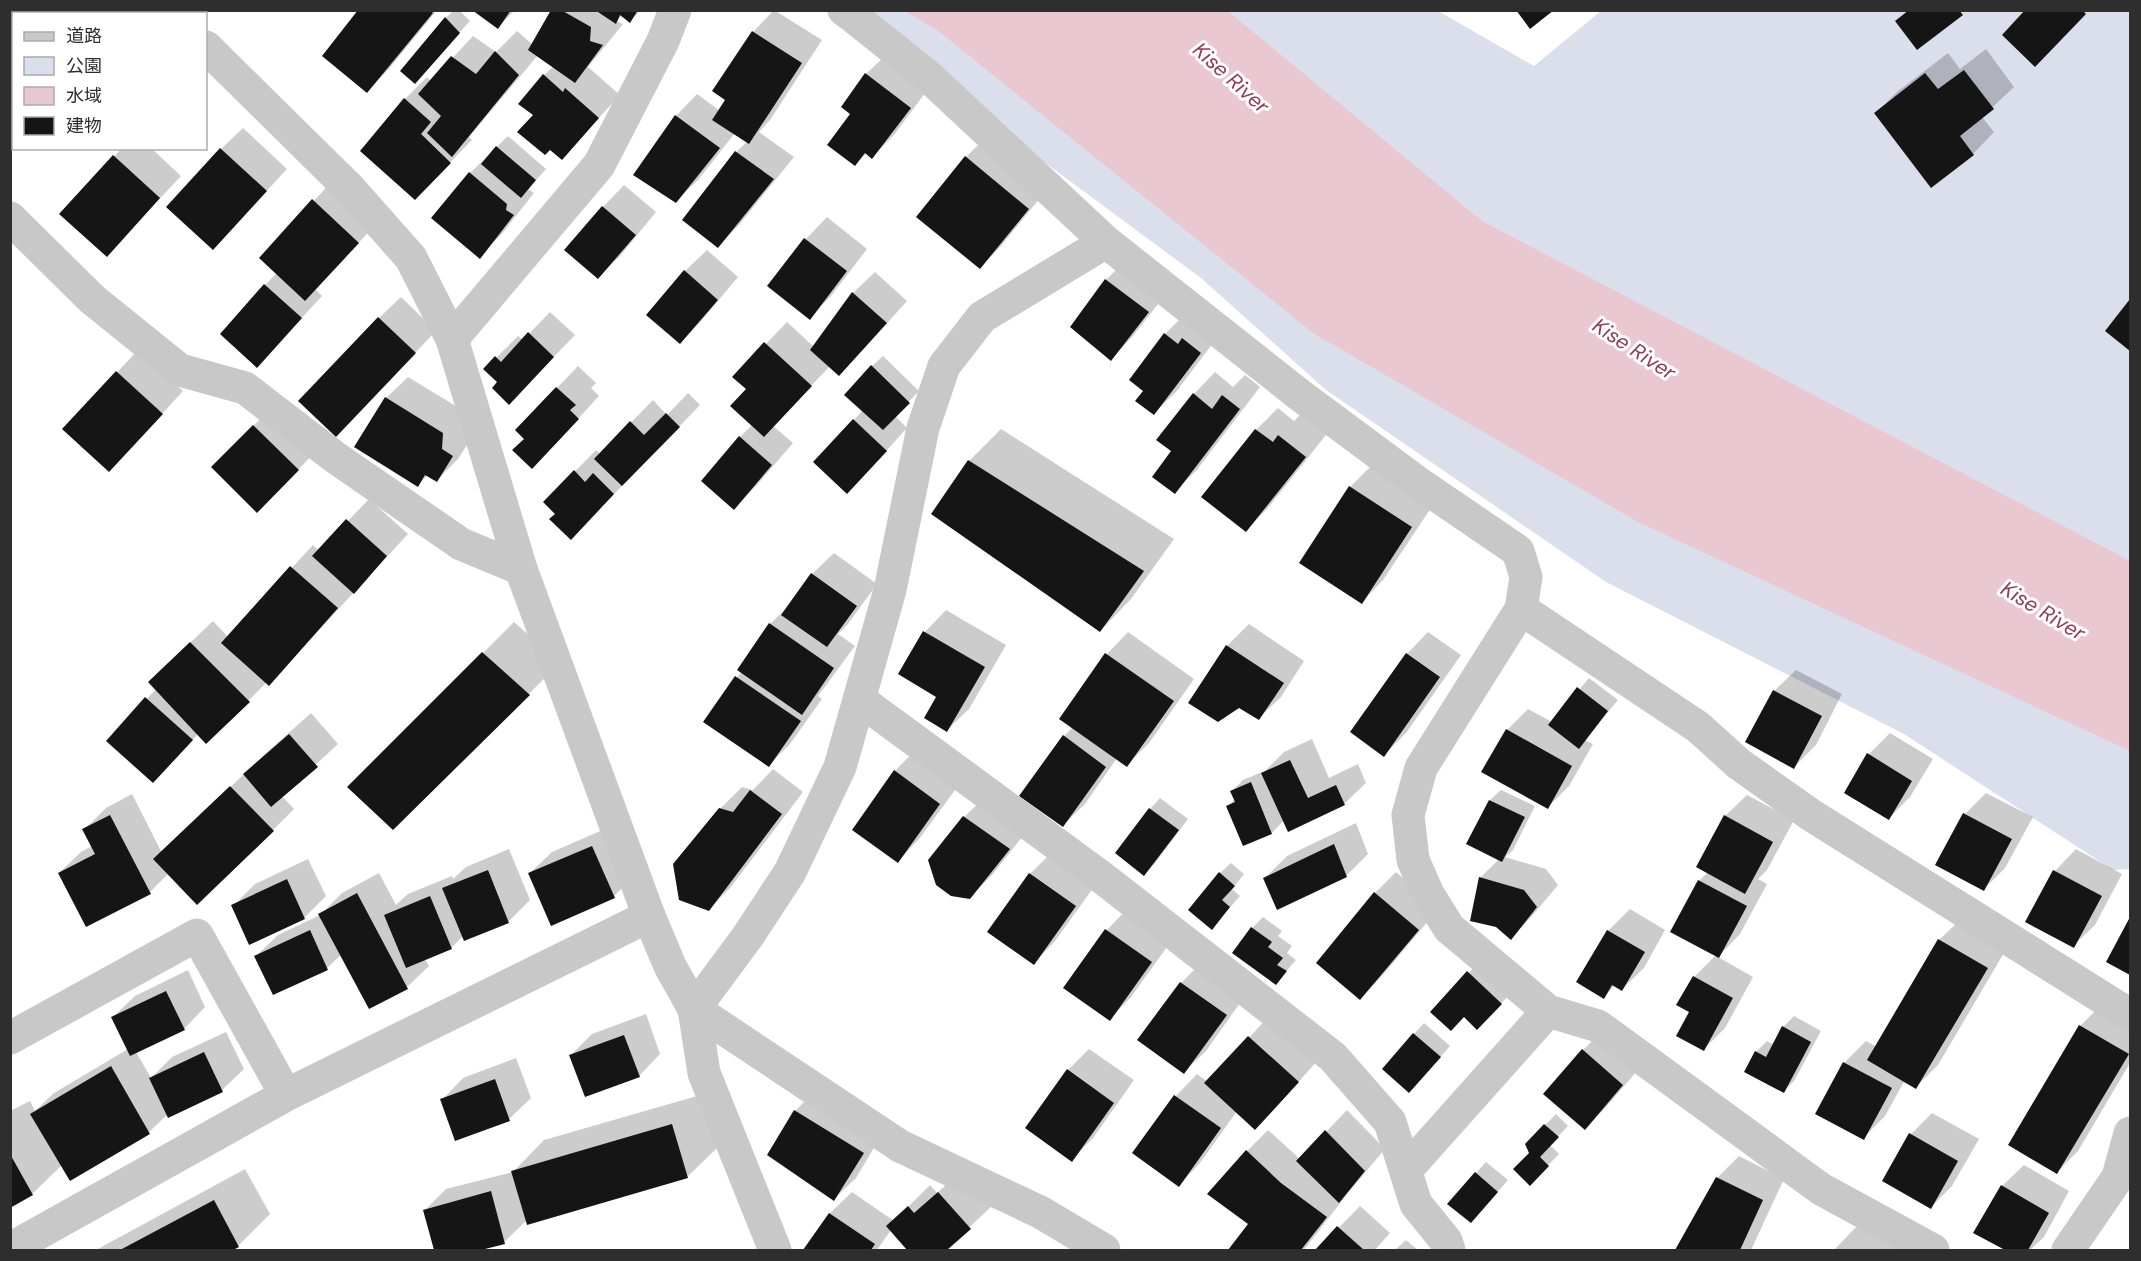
<svg xmlns="http://www.w3.org/2000/svg" width="2141" height="1261" font-family="'DM Sans','Noto Sans JP',sans-serif">
<rect width="100%" height="100%" fill="#fff"/>
<path fill="#dbdfeb" d="M 840,11 L 1438,11 L 1534,66 L 1601,11 L 2129,11 L 2130,869 L 2113,870 L 1904,734 L 1606,582 L 1326,390 L 1201,278 Z"/>
<path fill="#eac8d2" d="M 904,11 L 1228,11 L 1482,221 L 2130,561 L 2130,751 L 1638,522 L 1313,333 L 937,30 Z"/>
<path fill="#0003" d="M 360,10 L 437,10 L 388,70 L 367,91 Z
M 454,10 L 459,10 L 470,21 L 425,71 L 446,18 Z
M 475,10 L 515,10 L 498,27 Z
M 553,10 L 641,10 L 630,21 L 623,15 L 616,21 L 623,24 L 588,67 L 620,95 L 562,158 L 535,115 L 544,75 L 554,66 L 538,55 L 469,137 L 472,140 L 415,198 L 362,151 L 405,99 L 427,77 L 431,81 L 473,36 L 496,52 L 517,31 L 533,45 Z
M 774,10 L 822,40 L 770,120 L 759,132 L 794,157 L 739,225 L 718,246 L 736,152 L 748,141 L 735,133 L 698,180 L 676,201 L 676,116 L 697,94 L 720,111 L 727,99 L 753,32 Z
M 1986,49 L 2014,87 L 1982,117 L 1994,132 L 1973,154 L 1876,113 L 1897,92 L 1948,53 L 1960,69 Z
M 888,53 L 931,85 L 894,135 L 872,157 L 867,152 L 855,164 L 853,114 L 866,74 Z
M 243,128 L 287,169 L 234,226 L 221,149 Z
M 508,136 L 546,169 L 528,189 L 534,193 L 501,235 L 479,256 L 470,173 Z
M 987,136 L 1049,187 L 1001,246 L 980,267 L 966,157 Z
M 122,148 L 151,148 L 181,176 L 107,255 L 61,213 Z
M 335,178 L 380,220 L 315,289 L 322,296 L 257,366 L 265,285 L 277,273 L 261,258 Z
M 624,185 L 656,212 L 620,256 L 598,277 L 603,207 Z
M 827,217 L 867,249 L 831,296 L 809,318 L 769,286 L 806,239 Z
M 707,250 L 738,277 L 701,321 L 680,342 L 685,271 Z
M 1128,258 L 1170,289 L 1132,337 L 1111,359 L 1072,326 L 1106,280 Z
M 875,272 L 907,301 L 861,352 L 830,366 L 773,426 L 793,443 L 756,486 L 734,508 L 740,437 L 752,425 L 748,389 L 734,377 L 787,322 L 814,347 L 853,293 Z
M 401,297 L 436,331 L 357,414 L 379,318 Z
M 2130,301 L 2130,349 L 2108,331 Z
M 550,312 L 575,335 L 509,403 L 499,382 L 485,369 L 518,336 L 523,340 Z
M 1186,313 L 1222,331 L 1176,392 L 1154,413 L 1145,390 L 1165,334 Z
M 138,350 L 183,391 L 130,449 L 64,429 Z
M 883,356 L 919,391 L 895,416 L 907,428 L 869,470 L 815,462 L 863,410 L 872,366 Z
M 578,366 L 596,383 L 591,388 L 599,396 L 554,445 L 526,438 L 517,430 Z
M 1215,372 L 1233,387 L 1245,375 L 1260,387 L 1196,471 L 1174,492 L 1173,451 L 1194,394 Z
M 408,377 L 464,411 L 474,434 L 458,459 L 437,480 L 428,475 L 417,485 L 386,398 Z
M 688,393 L 700,405 L 593,516 L 557,514 L 545,502 L 596,450 L 600,454 L 653,400 L 667,415 Z
M 275,404 L 319,448 L 279,490 L 213,467 Z
M 1278,408 L 1294,421 L 1301,414 L 1326,435 L 1267,509 L 1246,530 L 1203,497 L 1256,430 Z
M 1001,429 L 1174,539 L 1131,599 L 1100,631 L 933,513 L 969,461 Z
M 1371,466 L 1433,505 L 1383,580 L 1362,602 L 1350,487 Z
M 369,499 L 408,534 L 269,684 L 267,682 L 248,701 L 199,733 L 174,760 L 108,741 L 156,689 L 171,661 L 213,621 L 228,637 L 313,545 L 319,551 Z
M 834,553 L 877,584 L 848,624 L 838,634 L 855,646 L 818,696 L 822,699 L 790,744 L 769,765 L 705,722 L 742,671 L 770,624 L 792,603 L 812,574 Z
M 946,610 L 1006,645 L 969,709 L 947,730 L 938,697 L 900,674 L 925,632 Z
M 514,622 L 560,663 L 393,828 L 349,787 Z
M 1249,624 L 1304,661 L 1281,697 L 1259,718 L 1227,646 Z
M 1128,632 L 1194,679 L 1149,743 L 1127,765 L 1117,758 L 1085,804 L 1063,825 L 1064,736 L 1073,727 L 1061,719 L 1107,654 Z
M 1428,632 L 1461,655 L 1406,733 L 1384,755 L 1407,654 Z
M 1796,670 L 1842,694 L 1816,745 L 1794,767 L 1774,691 Z
M 1589,678 L 1618,700 L 1585,740 L 1593,744 L 1569,786 L 1548,807 L 1507,730 L 1528,709 L 1552,722 Z
M 311,713 L 338,744 L 282,796 L 294,809 L 273,830 L 169,873 L 150,892 L 59,873 L 81,852 L 92,846 L 84,830 L 106,808 L 132,794 L 162,853 L 266,753 Z
M 1890,733 L 1933,759 L 1910,797 L 1889,818 L 1869,754 Z
M 1312,739 L 1329,778 L 1358,764 L 1366,783 L 1344,804 L 1284,820 L 1272,833 L 1244,844 L 1228,806 L 1235,799 L 1232,791 L 1243,780 L 1262,772 L 1262,774 L 1284,752 Z
M 916,749 L 961,782 L 919,839 L 898,861 L 895,771 Z
M 773,769 L 803,792 L 730,888 L 709,909 L 720,809 L 742,787 L 753,790 Z
M 1501,790 L 1535,806 L 1513,850 L 1505,857 L 1546,869 L 1558,885 L 1532,916 L 1511,938 L 1480,878 L 1499,859 L 1468,843 L 1490,800 Z
M 1986,793 L 2033,817 L 2005,868 L 1984,889 L 1965,814 Z
M 1747,795 L 1794,820 L 1767,870 L 1758,879 L 1767,884 L 1740,934 L 1718,957 L 1753,977 L 1725,1028 L 1704,1049 L 1691,1012 L 1694,977 L 1716,955 L 1699,881 L 1708,872 L 1725,816 Z
M 986,796 L 1030,827 L 992,875 L 970,897 L 964,817 Z
M 1160,798 L 1188,819 L 1155,863 L 1144,874 L 1150,809 Z
M 1356,823 L 1368,854 L 1346,876 L 1265,878 L 1287,856 Z
M 614,825 L 636,875 L 614,896 L 530,873 L 552,852 Z
M 509,849 L 530,900 L 509,921 L 465,939 L 463,936 L 451,948 L 425,959 L 429,966 L 407,987 L 341,955 L 327,968 L 274,993 L 256,956 L 278,935 L 320,915 L 342,893 L 379,873 L 396,905 L 408,894 L 452,876 L 453,879 L 466,867 Z
M 2076,849 L 2122,874 L 2095,925 L 2073,946 L 2055,871 Z
M 1052,852 L 1096,884 L 1055,941 L 1034,963 L 989,931 L 1030,874 Z
M 308,859 L 326,896 L 304,918 L 233,906 L 255,884 Z
M 1231,863 L 1244,874 L 1232,889 L 1240,896 L 1212,928 L 1220,873 Z
M 1396,872 L 1439,908 L 1382,976 L 1360,998 L 1375,893 Z
M 1128,908 L 1172,940 L 1131,997 L 1110,1019 L 1065,988 L 1107,930 Z
M 1630,909 L 1665,930 L 1644,968 L 1622,989 L 1615,985 L 1604,997 L 1608,931 Z
M 1263,917 L 1282,931 L 1278,936 L 1292,946 L 1287,953 L 1296,960 L 1276,983 L 1234,953 L 1252,928 Z
M 1961,919 L 2008,946 L 1938,1065 L 1916,1087 L 1905,1080 L 1885,1116 L 1863,1138 L 1844,1063 L 1866,1041 L 1877,1047 L 1939,940 Z
M 2130,920 L 2130,974 L 2108,962 Z
M 1203,961 L 1247,993 L 1206,1051 L 1184,1072 L 1140,1040 L 1181,983 Z
M 1479,962 L 1512,992 L 1477,1028 L 1464,1016 L 1432,1012 Z
M 188,970 L 205,1007 L 184,1029 L 136,1052 L 151,1078 L 172,1057 L 226,1032 L 244,1069 L 222,1090 L 168,1114 L 149,1132 L 70,1179 L 62,1165 L 32,1194 L 10,1206 L 10,1111 L 30,1101 L 35,1111 L 54,1093 L 128,1049 L 113,1017 L 135,996 Z
M 2102,1004 L 2130,1021 L 2130,1063 L 2078,1151 L 2057,1172 L 2080,1026 Z
M 646,1014 L 660,1054 L 639,1076 L 571,1055 L 592,1034 Z
M 1270,1015 L 1319,1059 L 1277,1106 L 1237,1111 L 1200,1163 L 1179,1185 L 1134,1153 L 1176,1096 L 1197,1074 L 1208,1082 Z
M 1794,1016 L 1821,1031 L 1794,1081 L 1784,1091 L 1756,1052 L 1767,1041 L 1774,1045 L 1783,1027 Z
M 1424,1023 L 1450,1046 L 1420,1080 L 1414,1034 Z
M 1604,1029 L 1644,1063 L 1606,1107 L 1585,1128 L 1583,1050 Z
M 1089,1049 L 1134,1080 L 1093,1138 L 1071,1160 L 1068,1070 Z
M 516,1058 L 531,1098 L 509,1119 L 442,1100 L 463,1078 Z
M 817,1089 L 884,1131 L 856,1178 L 834,1199 L 769,1154 L 795,1111 Z
M 704,1094 L 719,1146 L 687,1177 L 527,1220 L 504,1242 L 475,1250 L 436,1250 L 424,1211 L 446,1189 L 513,1172 L 544,1140 Z
M 1347,1110 L 1385,1149 L 1347,1194 L 1304,1250 L 1230,1250 L 1251,1224 L 1247,1151 L 1268,1130 L 1300,1159 Z
M 1932,1113 L 1979,1139 L 1952,1186 L 1931,1207 L 1911,1134 Z
M 1556,1114 L 1568,1126 L 1550,1145 L 1559,1154 L 1530,1184 L 1531,1153 L 1527,1144 Z
M 1739,1156 L 1784,1179 L 1751,1250 L 1677,1250 L 1717,1178 Z
M 1486,1162 L 1508,1180 L 1481,1211 L 1476,1173 Z
M 2024,1165 L 2069,1191 L 2044,1237 L 2030,1250 L 2008,1250 L 1975,1232 L 2002,1186 Z
M 245,1169 L 270,1214 L 238,1246 L 230,1250 L 96,1250 Z
M 960,1172 L 992,1206 L 945,1250 L 909,1250 L 891,1230 L 877,1250 L 805,1250 L 830,1213 L 852,1192 L 894,1221 L 930,1185 L 937,1193 Z
M 1360,1206 L 1390,1233 L 1375,1250 L 1317,1250 Z
M 1858,1225 L 1901,1250 L 1834,1250 Z
M 1406,1240 L 1418,1250 L 1395,1250 Z"/>
<path fill="#151515" d="M 358,10 L 430,10 L 433,13 L 367,93 L 322,56 Z
M 472,10 L 511,10 L 498,29 Z
M 551,10 L 561,10 L 591,27 L 590,41 L 603,45 L 575,83 L 528,50 Z
M 595,10 L 638,10 L 630,23 L 620,15 L 616,24 Z
M 1516,10 L 1554,10 L 1530,29 Z
M 1909,10 L 1959,10 L 1963,15 L 1917,50 L 1895,21 Z
M 2025,10 L 2082,10 L 2086,14 L 2035,67 L 2002,35 Z
M 445,17 L 460,33 L 415,84 L 400,71 Z
M 752,31 L 802,63 L 749,144 L 712,120 L 725,100 L 712,91 Z
M 495,51 L 519,75 L 452,157 L 427,133 L 441,116 L 418,94 L 451,56 L 476,74 Z
M 1964,70 L 1994,109 L 1960,136 L 1974,155 L 1931,188 L 1874,113 L 1925,73 L 1938,89 Z
M 865,73 L 911,108 L 872,159 L 865,153 L 855,166 L 827,145 L 850,114 L 841,107 Z
M 543,74 L 563,92 L 565,88 L 599,118 L 562,160 L 550,150 L 545,155 L 517,132 L 533,115 L 518,104 Z
M 404,98 L 431,122 L 421,134 L 451,163 L 415,200 L 360,151 Z
M 675,115 L 720,148 L 676,203 L 633,175 Z
M 496,146 L 536,180 L 521,198 L 481,164 Z
M 220,148 L 267,191 L 213,250 L 166,207 Z
M 735,151 L 774,179 L 718,248 L 682,220 Z
M 113,155 L 160,198 L 107,257 L 59,214 Z
M 965,156 L 1029,209 L 980,269 L 916,217 Z
M 469,172 L 507,204 L 506,210 L 514,215 L 480,259 L 431,218 Z
M 312,199 L 359,243 L 305,301 L 259,258 Z
M 602,206 L 636,235 L 598,279 L 564,250 Z
M 804,238 L 847,271 L 810,320 L 767,286 Z
M 684,270 L 718,300 L 680,344 L 646,315 Z
M 1105,279 L 1149,312 L 1111,361 L 1070,327 Z
M 264,284 L 302,318 L 257,368 L 220,334 Z
M 852,292 L 887,323 L 839,376 L 810,350 Z
M 2130,299 L 2130,351 L 2105,331 Z
M 378,317 L 416,353 L 336,437 L 298,401 Z
M 528,332 L 554,357 L 509,405 L 492,388 L 497,382 L 483,369 L 495,356 L 501,362 Z
M 1164,333 L 1178,344 L 1182,338 L 1201,353 L 1154,415 L 1135,401 L 1143,391 L 1129,380 Z
M 764,342 L 812,386 L 764,437 L 730,406 L 746,389 L 732,377 Z
M 871,365 L 910,403 L 883,430 L 844,395 Z
M 116,371 L 163,414 L 109,472 L 62,429 Z
M 556,387 L 576,405 L 570,410 L 579,419 L 532,469 L 512,450 L 524,439 L 515,430 Z
M 1193,393 L 1212,409 L 1222,395 L 1240,409 L 1175,494 L 1152,477 L 1171,451 L 1156,440 Z
M 385,397 L 443,433 L 442,449 L 453,456 L 437,482 L 425,475 L 418,487 L 354,447 Z
M 666,413 L 680,427 L 622,486 L 594,459 L 630,421 L 644,435 Z
M 853,419 L 887,451 L 847,494 L 813,462 Z
M 253,425 L 299,470 L 257,513 L 211,467 Z
M 1255,429 L 1273,442 L 1278,435 L 1306,457 L 1246,532 L 1201,497 Z
M 739,436 L 772,465 L 734,510 L 701,481 Z
M 968,460 L 1144,571 L 1100,632 L 931,514 Z
M 574,470 L 585,482 L 593,473 L 614,494 L 571,540 L 549,519 L 555,514 L 543,502 Z
M 1349,486 L 1412,527 L 1362,604 L 1299,563 Z
M 346,519 L 387,556 L 354,594 L 312,556 Z
M 290,566 L 338,608 L 269,686 L 221,643 Z
M 811,573 L 857,606 L 827,647 L 781,615 Z
M 769,623 L 834,668 L 802,715 L 737,670 Z
M 923,631 L 985,667 L 947,732 L 924,718 L 936,697 L 898,674 Z
M 190,642 L 250,702 L 206,744 L 148,682 Z
M 1226,645 L 1284,683 L 1259,720 L 1239,708 L 1218,722 L 1188,703 Z
M 482,652 L 530,695 L 393,830 L 347,787 Z
M 1105,653 L 1174,701 L 1127,767 L 1059,719 Z
M 1406,653 L 1440,677 L 1384,757 L 1350,732 Z
M 735,676 L 801,721 L 769,767 L 703,722 Z
M 1577,687 L 1608,711 L 1579,749 L 1548,725 Z
M 1773,690 L 1822,716 L 1794,769 L 1745,742 Z
M 145,697 L 193,740 L 153,783 L 106,741 Z
M 1506,729 L 1572,766 L 1548,809 L 1481,772 Z
M 289,734 L 318,767 L 271,807 L 243,774 Z
M 1063,735 L 1106,767 L 1063,827 L 1019,796 Z
M 1867,753 L 1912,781 L 1889,820 L 1844,793 Z
M 1290,760 L 1308,798 L 1336,785 L 1345,805 L 1288,832 L 1261,773 Z
M 894,770 L 940,804 L 898,863 L 852,830 Z
M 1251,782 L 1272,834 L 1243,846 L 1226,806 L 1235,802 L 1230,791 Z
M 230,786 L 274,831 L 197,905 L 153,859 Z
M 750,790 L 782,814 L 709,911 L 679,900 L 673,864 L 719,808 L 733,812 Z
M 1489,800 L 1525,817 L 1502,862 L 1466,844 Z
M 1149,808 L 1179,830 L 1144,876 L 1115,853 Z
M 1963,813 L 2012,839 L 1984,891 L 1935,865 Z
M 110,815 L 151,894 L 86,927 L 58,873 L 95,854 L 82,829 Z
M 1724,815 L 1773,842 L 1745,894 L 1696,867 Z
M 963,816 L 1010,849 L 970,899 L 951,896 L 936,885 L 928,860 Z
M 1334,844 L 1347,877 L 1277,910 L 1263,878 Z
M 592,846 L 615,898 L 551,926 L 528,873 Z
M 488,870 L 509,923 L 464,941 L 442,888 Z
M 2053,870 L 2102,896 L 2074,948 L 2025,922 Z
M 1219,872 L 1235,886 L 1222,900 L 1230,907 L 1212,930 L 1188,910 Z
M 1029,873 L 1076,906 L 1034,965 L 987,932 Z
M 1479,877 L 1524,890 L 1537,907 L 1511,940 L 1496,927 L 1470,921 Z
M 287,879 L 305,919 L 249,945 L 231,905 Z
M 1698,880 L 1747,906 L 1719,958 L 1670,932 Z
M 1374,892 L 1419,930 L 1360,1000 L 1316,963 Z
M 357,893 L 408,989 L 369,1009 L 318,914 Z
M 430,896 L 452,949 L 406,968 L 384,915 Z
M 2130,917 L 2130,975 L 2106,962 Z
M 1251,927 L 1272,942 L 1268,947 L 1283,958 L 1277,965 L 1287,971 L 1276,985 L 1232,953 Z
M 1105,929 L 1152,962 L 1110,1021 L 1063,988 Z
M 310,930 L 328,970 L 273,995 L 254,956 Z
M 1607,930 L 1645,952 L 1622,991 L 1612,985 L 1604,999 L 1576,982 Z
M 1938,939 L 1988,968 L 1916,1089 L 1867,1060 Z
M 1467,971 L 1502,1004 L 1477,1030 L 1464,1017 L 1451,1031 L 1430,1012 Z
M 1693,976 L 1733,998 L 1704,1051 L 1676,1036 L 1689,1012 L 1676,1005 Z
M 1180,982 L 1227,1015 L 1184,1074 L 1137,1040 Z
M 166,991 L 185,1030 L 130,1056 L 111,1017 Z
M 2079,1025 L 2129,1054 L 2057,1174 L 2008,1145 Z
M 1782,1026 L 1811,1042 L 1784,1093 L 1744,1072 L 1755,1051 L 1766,1057 Z
M 1413,1033 L 1441,1057 L 1409,1093 L 1382,1069 Z
M 624,1035 L 640,1077 L 585,1097 L 569,1055 Z
M 1248,1036 L 1299,1082 L 1255,1130 L 1204,1083 Z
M 1582,1049 L 1623,1085 L 1585,1130 L 1543,1094 Z
M 204,1052 L 223,1092 L 168,1118 L 149,1078 Z
M 1843,1062 L 1892,1088 L 1864,1140 L 1815,1114 Z
M 111,1066 L 150,1134 L 70,1181 L 30,1114 Z
M 1067,1069 L 1114,1103 L 1072,1162 L 1025,1128 Z
M 495,1079 L 510,1121 L 455,1141 L 440,1099 Z
M 1174,1095 L 1221,1128 L 1179,1187 L 1132,1153 Z
M 794,1110 L 864,1153 L 834,1201 L 767,1155 Z
M 672,1124 L 688,1178 L 527,1225 L 511,1171 Z
M 1544,1124 L 1559,1137 L 1540,1157 L 1549,1166 L 1530,1186 L 1513,1169 L 1529,1153 L 1525,1144 Z
M 1325,1130 L 1365,1171 L 1339,1203 L 1296,1161 Z
M 1909,1133 L 1958,1161 L 1931,1209 L 1882,1181 Z
M 1246,1150 L 1281,1183 L 1327,1217 L 1301,1250 L 1228,1250 L 1248,1224 L 1207,1194 Z
M 10,1154 L 33,1195 L 10,1208 Z
M 1475,1172 L 1498,1192 L 1471,1223 L 1447,1204 Z
M 1716,1177 L 1763,1200 L 1740,1250 L 1675,1250 Z
M 2001,1185 L 2049,1213 L 2028,1250 L 2005,1250 L 1973,1233 Z
M 491,1191 L 505,1244 L 481,1250 L 434,1250 L 423,1210 Z
M 938,1192 L 971,1229 L 947,1250 L 907,1250 L 886,1226 L 908,1206 L 914,1213 Z
M 214,1200 L 239,1247 L 233,1250 L 120,1250 Z
M 829,1213 L 875,1244 L 871,1250 L 803,1250 Z
M 1337,1226 L 1364,1250 L 1315,1250 Z"/>
<g fill="none" stroke-linecap="round" stroke-linejoin="round">
<path stroke="#c8c8c8" stroke-width="33" d="M 844,10 L 855,18 L 929,77 L 1106,242 L 1301,396 L 1417,482 L 1518,551 L 1526,577 L 1521,609 L 1421,768 L 1408,815 L 1413,860 L 1428,894 L 1449,928 L 1548,1011
M 10,218 L 92,299 L 180,370 L 245,388 L 336,458 L 461,544 L 521,569
M 452,339 L 599,165 L 663,41 L 675,10
M 1521,609 L 1698,727 L 1739,764 L 1811,815 L 2130,1015
M 860,700 L 1100,876 L 1333,1057 L 1390,1122 L 1416,1204 L 1446,1241 L 1449,1250
M 10,1038 L 197,935 L 286,1095
M 1407,1169 L 1548,1011 L 1598,1026 L 1821,1189 L 1933,1250
M 10,1249 L 286,1095 L 649,916
M 775,1250 L 704,1073 L 694,1009 L 748,936 L 790,872 L 840,767 L 890,590 L 923,428 L 944,366 L 982,317 L 1106,242
M 2068,1250 L 2118,1177 L 2130,1133"/>
<path stroke="#c8c8c8" stroke-width="33" d="M 168,10 L 171,14
M 206,47 L 349,188 L 411,258 L 452,339 L 521,569 L 649,916 L 670,966 L 694,1009 L 900,1146 L 1040,1212 L 1104,1250"/>
</g>
<g text-anchor="middle" dominant-baseline="central" stroke-width="6" stroke-linejoin="round" paint-order="stroke">
<g font-size="21" font-style="italic" fill="#8e3d55" stroke="#fff">
<text transform="translate(1231 78) rotate(42)">Kise River</text>
<text transform="translate(1634 349) rotate(33)">Kise River</text>
<text transform="translate(2043 611) rotate(31)">Kise River</text>
</g>
</g>
<rect width="2141" height="1261" fill="none" stroke="#2e2e2e" stroke-width="24"/>
<rect x="12" y="12" width="195" height="138" fill="#ffffff" stroke="#ababab" stroke-width="1.5"/>
<rect x="24" y="32" width="30" height="9" fill="#c8c8c8" stroke="#ababab" stroke-width="1.5"/>
<text x="66" y="42" font-size="18" fill="#2e2e2e">道路</text>
<rect x="24" y="57" width="30" height="18" fill="#dbdfeb" stroke="#ababab" stroke-width="1.5"/>
<text x="66" y="72" font-size="18" fill="#2e2e2e">公園</text>
<rect x="24" y="87" width="30" height="18" fill="#eac8d2" stroke="#ababab" stroke-width="1.5"/>
<text x="66" y="102" font-size="18" fill="#2e2e2e">水域</text>
<rect x="24" y="117" width="30" height="18" fill="#151515" stroke="#ababab" stroke-width="1.5"/>
<text x="66" y="132" font-size="18" fill="#2e2e2e">建物</text>
</svg>
